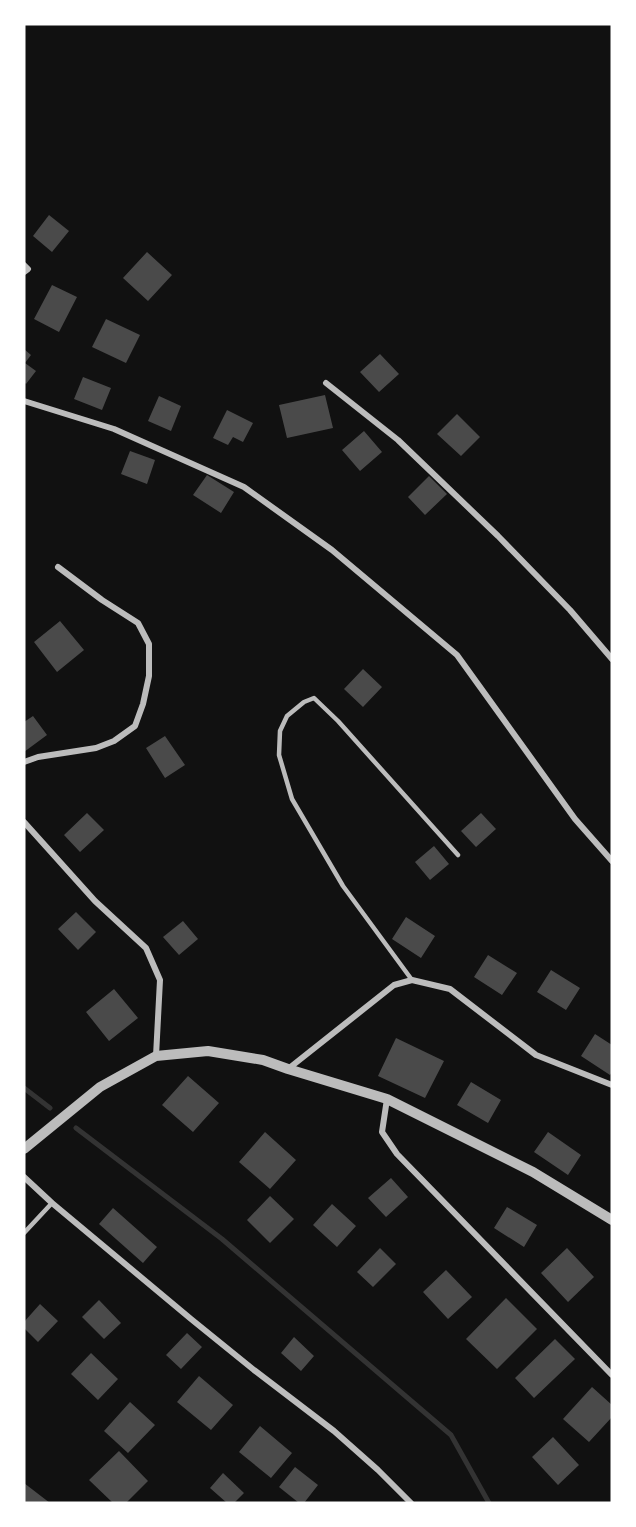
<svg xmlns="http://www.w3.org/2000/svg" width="636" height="1527" font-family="'Alegreya Sans',sans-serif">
<rect width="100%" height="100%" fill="#111"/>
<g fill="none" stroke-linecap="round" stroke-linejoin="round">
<path stroke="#333" stroke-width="5" d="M 24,1088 L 50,1108
M 76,1128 L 222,1239 L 451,1435 L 489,1503"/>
</g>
<path fill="#4a4a4a" d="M 49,215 L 69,231 L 52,252 L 33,236 Z
M 147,252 L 172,275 L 148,301 L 123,278 Z
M 52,285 L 77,297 L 59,332 L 34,319 Z
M 106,319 L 140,335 L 126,363 L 92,347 Z
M 24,349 L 31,355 L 25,363 L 36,371 L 26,384 L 24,382 Z
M 380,354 L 399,374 L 379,392 L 360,372 Z
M 83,377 L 111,388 L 102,410 L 74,399 Z
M 325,395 L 333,428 L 287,438 L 279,405 Z
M 159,396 L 181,406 L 171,431 L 148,421 Z
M 227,410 L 253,423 L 243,442 L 233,437 L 228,445 L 213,438 Z
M 457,414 L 480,437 L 461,456 L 437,434 Z
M 364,431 L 382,452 L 360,471 L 342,450 Z
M 130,451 L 155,460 L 147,484 L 121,474 Z
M 207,475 L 234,492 L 221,513 L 193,495 Z
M 429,476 L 447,494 L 425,515 L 408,497 Z
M 60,621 L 84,650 L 57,672 L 34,642 Z
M 363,669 L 382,687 L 363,707 L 344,689 Z
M 33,716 L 47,735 L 24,752 L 24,722 Z
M 165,736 L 185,765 L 165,778 L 146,748 Z
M 87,813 L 104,830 L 80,852 L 64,835 Z
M 481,813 L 496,829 L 476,847 L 461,831 Z
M 434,846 L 449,864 L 430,880 L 415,862 Z
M 76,912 L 96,932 L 78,950 L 58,929 Z
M 406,917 L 435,936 L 421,958 L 392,939 Z
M 183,921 L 198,939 L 179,955 L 163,937 Z
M 488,955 L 517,973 L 502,995 L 474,977 Z
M 551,970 L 580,988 L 566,1010 L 537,992 Z
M 114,989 L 138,1018 L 109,1041 L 86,1012 Z
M 595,1034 L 612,1045 L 612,1072 L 610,1075 L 581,1056 Z
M 396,1038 L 444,1061 L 425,1098 L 378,1076 Z
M 188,1076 L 219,1103 L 193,1132 L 162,1105 Z
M 471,1082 L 501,1100 L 488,1123 L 457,1105 Z
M 265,1132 L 296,1160 L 270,1189 L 239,1162 Z
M 548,1132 L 581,1155 L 568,1175 L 534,1152 Z
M 391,1178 L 408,1197 L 386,1217 L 368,1198 Z
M 270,1196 L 294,1219 L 270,1243 L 247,1220 Z
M 332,1204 L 356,1226 L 337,1247 L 313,1225 Z
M 507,1207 L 537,1225 L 524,1247 L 494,1228 Z
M 113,1208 L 157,1247 L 143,1263 L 99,1224 Z
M 380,1248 L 396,1264 L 373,1287 L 357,1272 Z
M 567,1248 L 594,1277 L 568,1302 L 541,1273 Z
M 446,1270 L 472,1297 L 448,1319 L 423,1292 Z
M 506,1298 L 537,1329 L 497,1369 L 466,1339 Z
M 99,1300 L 121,1323 L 104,1339 L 82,1317 Z
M 40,1304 L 58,1321 L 38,1342 L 24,1328 L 24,1322 Z
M 187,1333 L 202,1347 L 181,1369 L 166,1355 Z
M 294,1337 L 314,1356 L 301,1371 L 281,1353 Z
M 555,1339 L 575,1359 L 534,1398 L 515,1378 Z
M 91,1353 L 118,1379 L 98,1400 L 71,1374 Z
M 199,1376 L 233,1405 L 211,1430 L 177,1402 Z
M 592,1387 L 612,1405 L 612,1417 L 589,1442 L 563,1419 Z
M 130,1402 L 155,1425 L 128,1453 L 104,1431 Z
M 260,1426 L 292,1453 L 271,1478 L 239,1452 Z
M 553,1437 L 579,1465 L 558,1485 L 532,1457 Z
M 119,1451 L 148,1481 L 126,1503 L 113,1503 L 89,1480 Z
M 295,1467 L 318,1485 L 304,1503 L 299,1503 L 279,1487 Z
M 223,1473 L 244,1493 L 234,1503 L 227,1503 L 210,1488 Z
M 24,1483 L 50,1503 L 24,1503 Z"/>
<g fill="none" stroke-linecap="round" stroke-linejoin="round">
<path stroke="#bcbcbc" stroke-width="4.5" d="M 412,980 L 343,886 L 292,799 L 279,755 L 280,731 L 287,716 L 304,702 L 314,698 L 338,721 L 458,855
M 24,1233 L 52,1203"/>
<path stroke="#bcbcbc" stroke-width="6" d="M 24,265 L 28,269 L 24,272
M 326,383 L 398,440 L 498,536 L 570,610 L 612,659
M 24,401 L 114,429 L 244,487 L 332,550 L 457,655 L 575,819 L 612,861
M 24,762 L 38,757 L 96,748 L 114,741 L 135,726 L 143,704 L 149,676 L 149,644 L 138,623 L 102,600 L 58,567
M 24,822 L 95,901 L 146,948 L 160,980 L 156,1056
M 288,1069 L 394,985 L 412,980 L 450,989 L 536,1055 L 612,1085
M 387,1099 L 382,1132 L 397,1154 L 612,1375
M 24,1177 L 52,1203 L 191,1319 L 254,1370 L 334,1431 L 378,1470 L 411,1503"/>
<path stroke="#bcbcbc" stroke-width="10" d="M 24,1149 L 100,1087 L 156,1056 L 208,1051 L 263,1060 L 288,1069 L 387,1099 L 533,1172 L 612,1220"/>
</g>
<rect width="636" height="1527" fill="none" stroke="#ffffff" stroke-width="51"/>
</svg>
